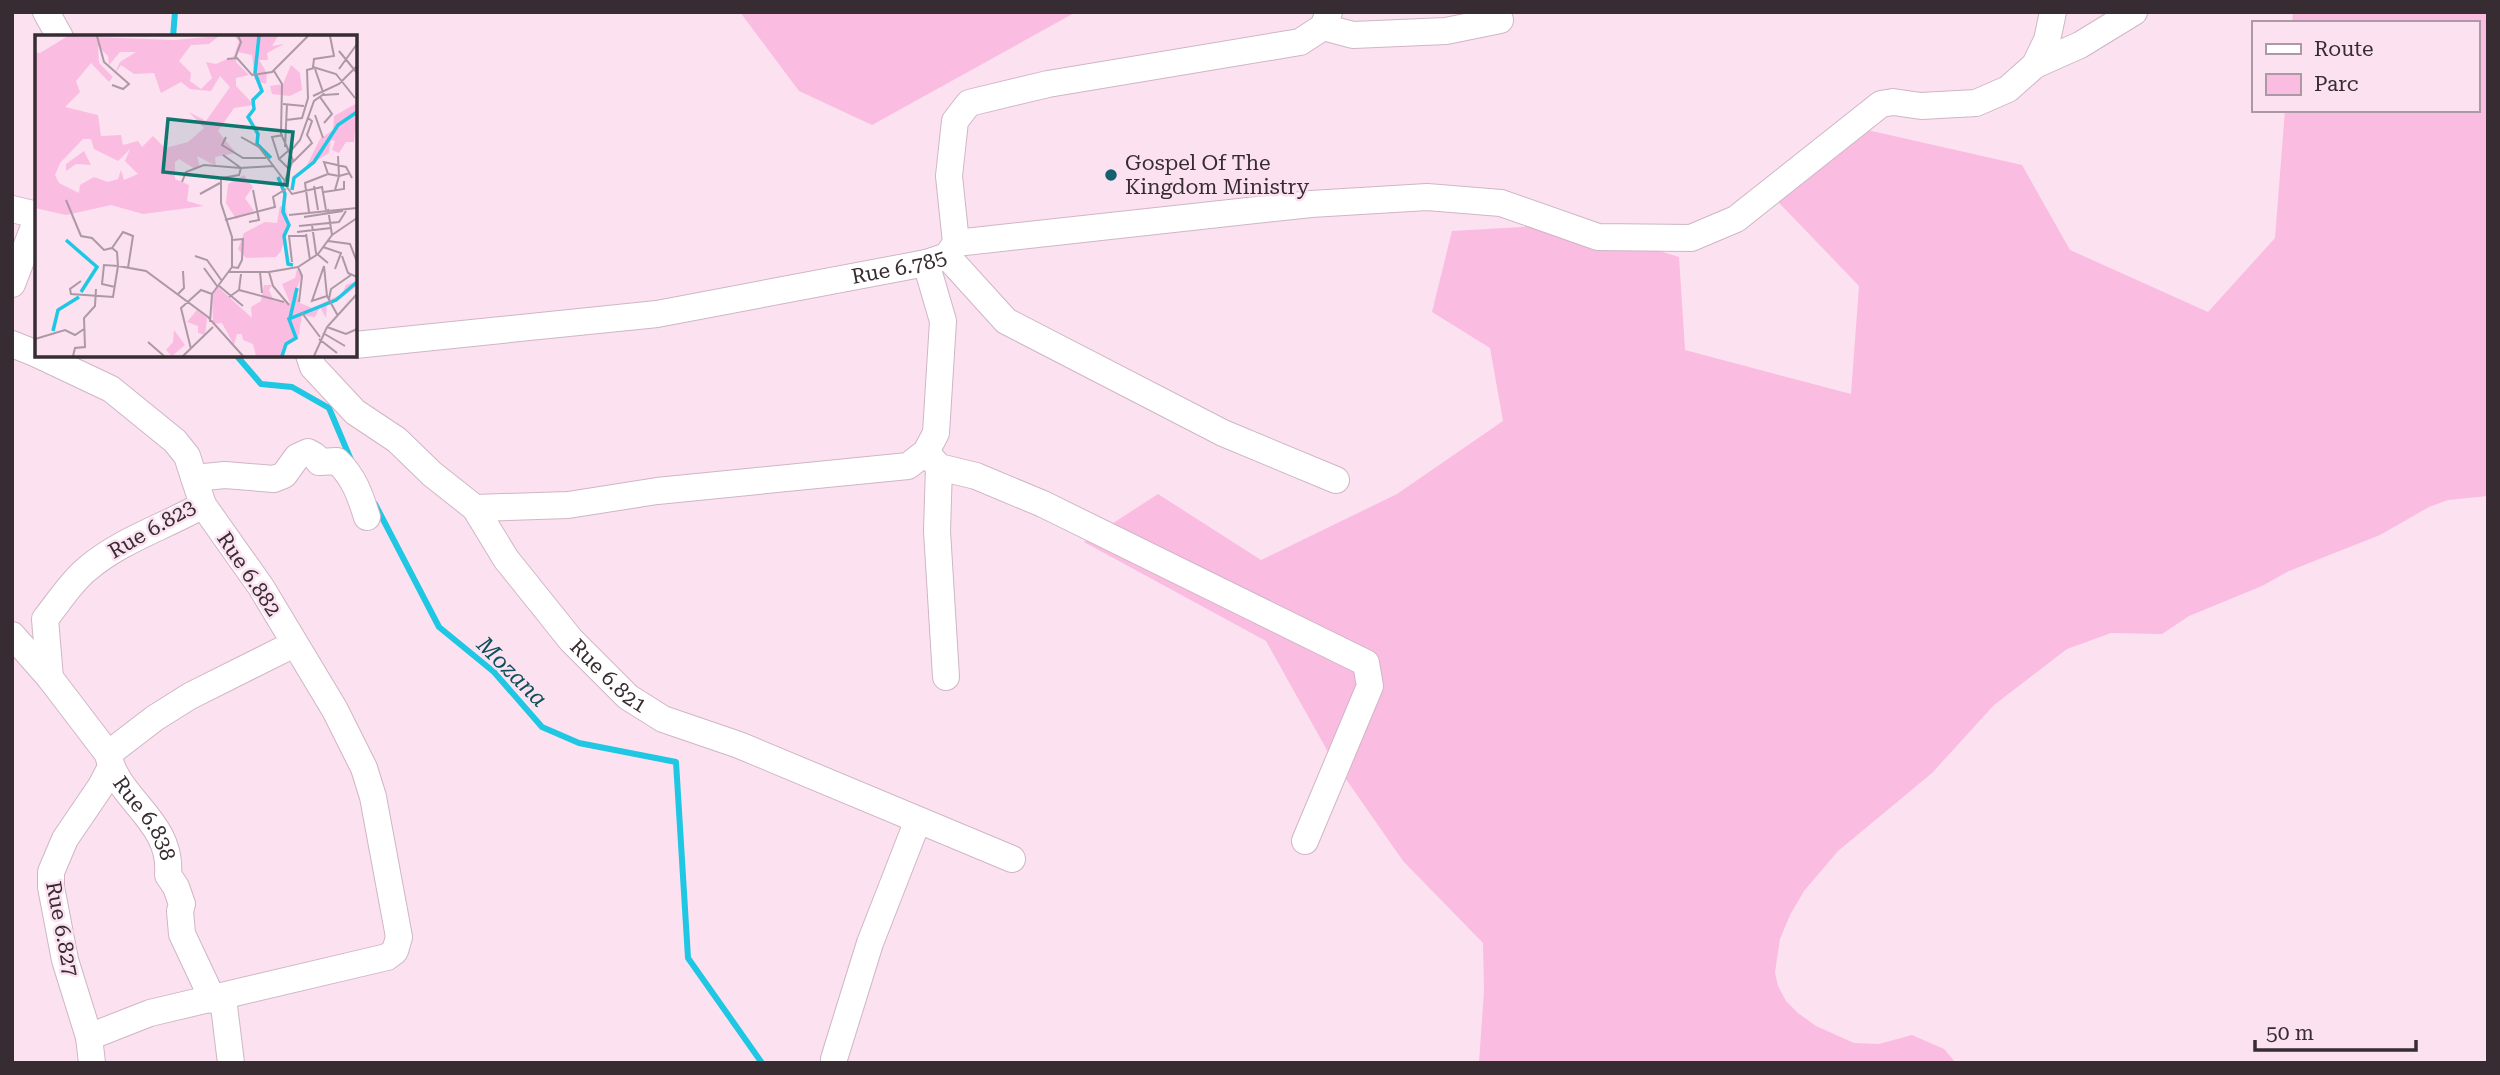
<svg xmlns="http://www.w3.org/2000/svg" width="2500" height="1075" font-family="'Roboto Serif',serif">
<rect width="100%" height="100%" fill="#fce1f1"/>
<path fill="#fabce1" d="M 740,12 L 1076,12 L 872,125 L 799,91 Z
M 2293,12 L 2488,12 L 2488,496 L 2448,500 L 2429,507 L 2380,535 L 2289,571 L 2262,586 L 2189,616 L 2162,634 L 2111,633 L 2067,649 L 1994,705 L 1932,773 L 1838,851 L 1804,891 L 1790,915 L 1780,939 L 1775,972 L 1778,986 L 1786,1001 L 1798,1013 L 1816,1026 L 1854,1043 L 1879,1044 L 1912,1035 L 1944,1049 L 1956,1063 L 1479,1063 L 1484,991 L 1483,943 L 1403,861 L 1332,759 L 1266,641 L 1084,542 L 1158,494 L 1261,560 L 1397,494 L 1503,421 L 1490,348 L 1432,312 L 1452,231 L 1573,224 L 1679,257 L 1685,350 L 1851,394 L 1859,286 L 1762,185 L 1854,127 L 2022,165 L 2070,250 L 2208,312 L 2275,238 L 2285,110 L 2477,110 L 2477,23 L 2292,23 Z"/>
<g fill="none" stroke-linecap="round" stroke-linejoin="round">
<path stroke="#1fc7e3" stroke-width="6" d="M 173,37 L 175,12
M 236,355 L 261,384 L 292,387 L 329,408 L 351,460
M 375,504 L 439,627 L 494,672 L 542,727 L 579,743 L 676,762 L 688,958 L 762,1063"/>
<g stroke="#cfb6c5" stroke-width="28">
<g id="minor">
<path d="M 46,12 L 60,37"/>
<path d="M 1323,27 L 1353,35 L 1446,31 L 1500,20"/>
<path d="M 2035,65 L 2080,45 L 2134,12"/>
<path d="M 12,209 L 37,215"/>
<path d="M 956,243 L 1311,204 L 1427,197 L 1501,203 L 1598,237 L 1691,238 L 1736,219 L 1881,104 L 1893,102 L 1921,106 L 1976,103 L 2008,89 L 2035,65 L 2047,40 L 2053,12"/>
<path d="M 947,256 L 1006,321 L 1223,433 L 1336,480"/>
<path d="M 12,284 L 37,219"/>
<path d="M 12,344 L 37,354"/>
<path id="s1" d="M 355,345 L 657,314 L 926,263 L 947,256 L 956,243 L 949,176 L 955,121 L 969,103 L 1048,84 L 1300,42 L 1323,27 L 1329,12"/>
<path d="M 39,355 L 111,389 L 175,441 L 187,456 L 203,505 C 164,527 121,540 87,569 C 71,582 58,603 45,619 L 50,678"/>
<path id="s2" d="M 309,355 L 313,367 L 355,412 L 397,440 L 432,474 L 475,508 L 506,559 L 571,640 L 628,697 L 663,719 L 739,745 L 1012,859"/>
<path d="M 926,452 L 939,467 L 976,476 L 1043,504 L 1366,663 L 1370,686 L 1305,841"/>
<path d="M 939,467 L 937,531 L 946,677"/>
<path d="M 194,478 L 225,475 L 274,479 L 284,475 L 297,457 L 308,452 L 315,456 L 319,462 L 337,461 C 354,477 360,495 367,517"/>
<path d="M 475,508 L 568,505 L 657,491 L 908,466 L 926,452 L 936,433 L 943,321 L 926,263"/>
<path id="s3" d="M 12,635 L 50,678 L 108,754 C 117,800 173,821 168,875 L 176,887 L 182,904 L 180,911 L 182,934 L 213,1000 L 219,1000 L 224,1006 L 231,1063"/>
<path d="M 108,754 L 155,718 L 190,696 L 294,644"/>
<path d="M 89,1037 L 150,1013 L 387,957 L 395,951 L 399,937 L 373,797 L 364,768 L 335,710 L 261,587 L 203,505"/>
<path d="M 834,1059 L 870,943 L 918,820"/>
<path d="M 92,1063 L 89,1037 L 65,960 L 51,887 L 51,872 L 65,839 L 101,786 L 111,767"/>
</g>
</g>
<use href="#minor" stroke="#fff" stroke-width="26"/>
</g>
<circle fill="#15606d" stroke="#fce1f1" stroke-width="2.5" cx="1111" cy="175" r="7"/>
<g text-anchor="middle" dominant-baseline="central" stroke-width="5" stroke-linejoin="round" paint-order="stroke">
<g font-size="21" fill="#362c32" stroke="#fce1f1" text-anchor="start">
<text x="1125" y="163">Gospel Of The<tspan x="1125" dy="24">Kingdom Ministry</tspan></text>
</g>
<g font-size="21" fill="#362c32" stroke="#fce1f1">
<text stroke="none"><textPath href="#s1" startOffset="550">Rue 6.785</textPath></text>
<text transform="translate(152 529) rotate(-30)">Rue 6.823</text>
<text transform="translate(249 574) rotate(56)">Rue 6.882</text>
<text stroke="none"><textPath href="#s2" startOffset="444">Rue 6.821</textPath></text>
<text stroke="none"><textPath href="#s3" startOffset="228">Rue 6.838</textPath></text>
<text transform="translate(62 929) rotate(79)">Rue 6.827</text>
</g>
<g font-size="23" font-style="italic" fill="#0e4f5a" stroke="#fce1f1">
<text transform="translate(512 672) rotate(45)">Mozana</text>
</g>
</g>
<g transform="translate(35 35)">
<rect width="322" height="322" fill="#fce1f1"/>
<path d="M 33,1 L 139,5 L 184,1 L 174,9 L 156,10 L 144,26 L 156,38 L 155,46 L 166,54 L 177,43 L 171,27 L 181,29 L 199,21 L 204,6 L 199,1 L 243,1 L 237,11 L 249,9 L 232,18 L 233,25 L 224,25 L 232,38 L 231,49 L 220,45 L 217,20 L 203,17 L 201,27 L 214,40 L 201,43 L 201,51 L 219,70 L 199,73 L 183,96 L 201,118 L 180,122 L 181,131 L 162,121 L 165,132 L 160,134 L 144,124 L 140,127 L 140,144 L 154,150 L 152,166 L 169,171 L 108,179 L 76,170 L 31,180 L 0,173 L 0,17 L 5,18 ZM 63,11 L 73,21 L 74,30 L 85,17 L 101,17 L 85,27 L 78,42 L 64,28 ZM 56,28 L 74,47 L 86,30 L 99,39 L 119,38 L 126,58 L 146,47 L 155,54 L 176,56 L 185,41 L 195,52 L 171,86 L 154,77 L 169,93 L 153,107 L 130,113 L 118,101 L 107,112 L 103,106 L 88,110 L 86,100 L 66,101 L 63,80 L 30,72 L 45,57 L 41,46 ZM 48,104 L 56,104 L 59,114 L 83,126 L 95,114 L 90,126 L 103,139 L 89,145 L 86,135 L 83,144 L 73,147 L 59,142 L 45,150 L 44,158 L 24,148 L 20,140 L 25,128 ZM 256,30 L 265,38 L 267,55 L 255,61 L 237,59 L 235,51 L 248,49 ZM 322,68 L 319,107 L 311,107 L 304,118 L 297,115 L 300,106 L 296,105 L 294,118 L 271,132 L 285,104 L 298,95 L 299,81 ZM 49,116 L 56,130 L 41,129 L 31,136 L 31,129 ZM 209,140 L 218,152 L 210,163 L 219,176 L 201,184 L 191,168 L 193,149 ZM 245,171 L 251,173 L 254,190 L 246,216 L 241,222 L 211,223 L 203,214 L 209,198 L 230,187 L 242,188 ZM 262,234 L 267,241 L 261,255 L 265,268 L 277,273 L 307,259 L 311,250 L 322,246 L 322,251 L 301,267 L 292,267 L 291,283 L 285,272 L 280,282 L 267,280 L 263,304 L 253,309 L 249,321 L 221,321 L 218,309 L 208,305 L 207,299 L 202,299 L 199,310 L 187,288 L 178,289 L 177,261 L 183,252 L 217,283 L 216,272 L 226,266 L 229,250 L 237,250 L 234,255 L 239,266 L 255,268 L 247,249 L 260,243 ZM 162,275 L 172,283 L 170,300 L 163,298 L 163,291 L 152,287 ZM 139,295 L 150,310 L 137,321 L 131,315 L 138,307 Z" fill="#fabce1" fill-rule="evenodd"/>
<path fill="none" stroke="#1fc7e3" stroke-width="3.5" d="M 224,1 L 220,38 L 227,56 L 218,65 L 219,74 L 213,82 L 223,99 L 222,109 L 236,123M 243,142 L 250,159 L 248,177 L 254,190 L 249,201 L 253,229 L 258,230M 257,155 L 259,143 L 279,127 L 303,90 L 322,77M 31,205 L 62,232 L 46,257M 255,283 L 262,253M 18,296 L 23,275 L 44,262M 247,321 L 251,309 L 261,303 L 254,284 L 301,265 L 322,247"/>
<path fill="none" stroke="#ad99a5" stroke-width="2" d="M 62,1 L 69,27 L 94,49 L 88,54 L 77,50M 295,1 L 299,21 L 279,24 L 278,32 L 301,39 L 320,63M 304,16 L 322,38M 200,23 L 206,7 L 203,1M 192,24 L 202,23 L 217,40 L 237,37 L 273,1M 280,34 L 289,60 L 304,59M 304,34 L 322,9M 239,36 L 247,49 L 246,99 L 258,125 L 249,148 L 257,159 L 287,152 L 291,175M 278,61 L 304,49 L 322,31M 285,62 L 297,79 L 289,88M 248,69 L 269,71M 280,80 L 288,103M 251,85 L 267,83 L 273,63 L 272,35 L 279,33M 191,102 L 187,110 L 208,123 L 231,123M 206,102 L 224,112 L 249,145M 250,112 L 252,69M 253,116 L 244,124 L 254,134M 254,118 L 265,105 L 279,66 L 289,59M 188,120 L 206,133M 244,124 L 237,102 L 248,100M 258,127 L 277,108 L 272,100 L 277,86 L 273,83M 293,139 L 289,127 L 311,132 L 317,143M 293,139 L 304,141 L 303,121M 147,147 L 151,137 L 169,130 L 206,133M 279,151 L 283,175M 300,155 L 304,141 L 315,138M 289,157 L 309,154 L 309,146M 165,159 L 185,148M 31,165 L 46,201 L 57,203 L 69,215 L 77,213 L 88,197 L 98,201 L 93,233M 274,177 L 270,148 L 293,139M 254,180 L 322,173M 269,182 L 308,176M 190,185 L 240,172 L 238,162 L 251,154M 214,187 L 224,185 L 218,155M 277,190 L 281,218 L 293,228M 264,191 L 304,187 L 311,176M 262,197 L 296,193M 271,199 L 275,225M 297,200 L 322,183M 293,206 L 315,209 L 322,227M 288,212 L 306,218 L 300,234M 77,213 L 82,217 L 83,231 L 69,230 L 67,249 L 80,252M 160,221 L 172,225 L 187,246M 307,221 L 313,238 L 322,242M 257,227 L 254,201 L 271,201M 197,232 L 203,233 L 207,225 L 208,204 L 197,205M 169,233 L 182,251M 193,237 L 234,237 L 238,251 L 254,270M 225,237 L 227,258M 234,237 L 263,232M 46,246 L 35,254 L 36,259 L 78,262 L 83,231 L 111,236 L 173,282 L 208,321M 183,250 L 208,271M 204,255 L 249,267M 143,259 L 149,253 L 148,236M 292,261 L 277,266 L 289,231 L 292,261 L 303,281M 194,262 L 204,255 L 206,239M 294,264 L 296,254 L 316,240M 264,267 L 267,241 L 263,232 L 283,219 L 297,200 L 293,174M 267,278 L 285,302M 175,287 L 177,259 L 197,232 L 197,202 L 186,168 L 186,143 L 204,140 L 206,133 L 238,131M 292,292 L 311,299 L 322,294M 288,298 L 310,311M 0,304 L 30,295 L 40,300 L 49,294M 284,304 L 302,318M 113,307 L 129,321M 156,314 L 146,273 L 166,255 L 177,259M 38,321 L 40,313 L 50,312 L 49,283 L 60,271 L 61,254M 148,321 L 178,292M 279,321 L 292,292 L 322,259"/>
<path fill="#0f766e" fill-opacity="0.15" stroke="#0f766e" stroke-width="3.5" d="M 133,84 L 258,97 L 252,150 L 128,137 Z"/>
<rect width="322" height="322" fill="none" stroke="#362c32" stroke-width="3.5"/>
</g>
<rect width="2500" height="1075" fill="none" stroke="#362c32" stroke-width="28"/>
<rect x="2252" y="21" width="228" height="91" fill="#fce1f1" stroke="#ad99a5" stroke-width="2"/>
<rect x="2266" y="44" width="35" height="10" fill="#ffffff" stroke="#ad99a5" stroke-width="2"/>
<text x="2314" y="56" font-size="21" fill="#362c32">Route</text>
<rect x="2266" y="74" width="35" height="21" fill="#fabce1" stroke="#ad99a5" stroke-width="2"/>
<text x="2314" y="91" font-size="21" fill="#362c32">Parc</text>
<path d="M2255 1040v10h161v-10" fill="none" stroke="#362c32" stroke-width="3.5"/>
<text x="2266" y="1040" font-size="21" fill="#362c32" stroke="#fce1f1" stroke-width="5" paint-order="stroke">50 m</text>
</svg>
